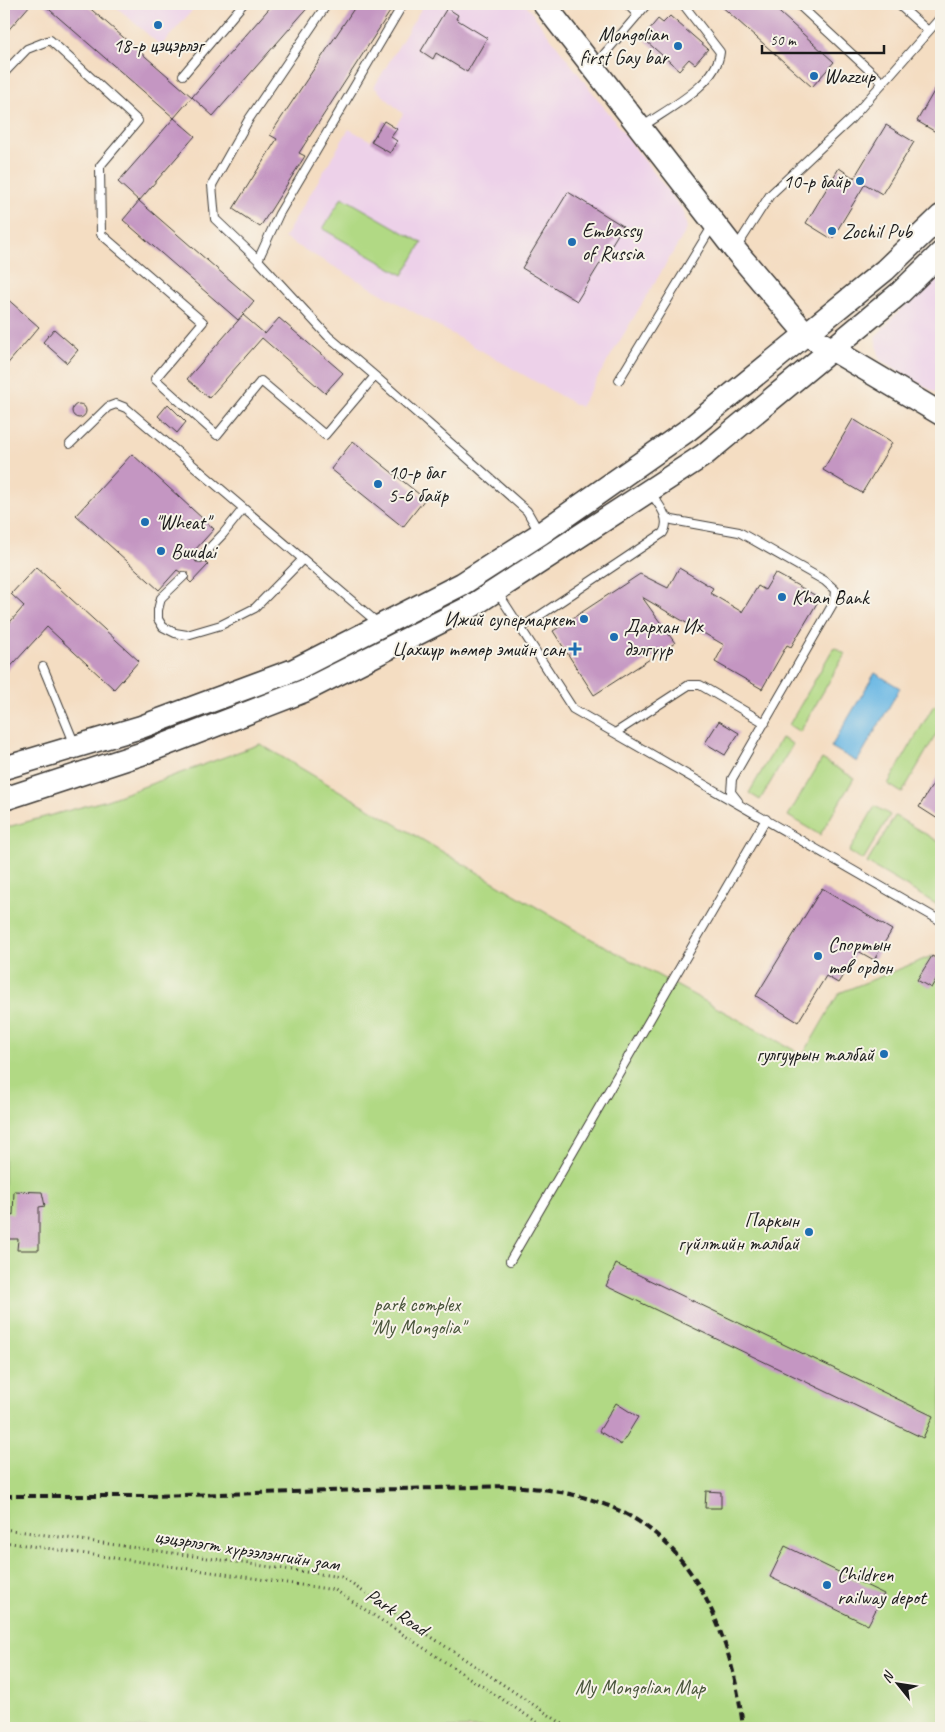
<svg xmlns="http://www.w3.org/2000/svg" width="945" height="1732" font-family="Caveat,sans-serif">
<rect width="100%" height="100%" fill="#f7f3e8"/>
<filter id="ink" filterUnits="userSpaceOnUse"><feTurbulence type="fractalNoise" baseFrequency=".02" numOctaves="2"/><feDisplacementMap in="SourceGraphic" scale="10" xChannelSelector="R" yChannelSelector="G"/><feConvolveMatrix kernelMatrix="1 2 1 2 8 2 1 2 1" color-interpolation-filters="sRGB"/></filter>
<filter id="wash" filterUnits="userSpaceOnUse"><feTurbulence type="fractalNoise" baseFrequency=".0096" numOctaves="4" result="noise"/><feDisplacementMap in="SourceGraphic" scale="20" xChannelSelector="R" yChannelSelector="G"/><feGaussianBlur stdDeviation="1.12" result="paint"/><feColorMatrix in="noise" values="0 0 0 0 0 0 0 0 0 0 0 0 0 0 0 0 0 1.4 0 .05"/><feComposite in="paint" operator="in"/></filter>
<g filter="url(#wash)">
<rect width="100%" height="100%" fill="#f4ddc2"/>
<path fill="#edd1e9" d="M 113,4 L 198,4 L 161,46 Z
M 424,4 L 525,4 L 684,212 L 687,229 L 580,407 L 284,238 L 349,129 L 371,141 L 384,121 L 395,127 L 403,114 L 374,87 Z
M 941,266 L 941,396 L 880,360 L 875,337 Z"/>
<path fill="#b1d984" stroke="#667a50" d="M 342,197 L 422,243 L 403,275 L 323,229 Z
M 834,647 L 845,654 L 800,732 L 789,725 Z
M 934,705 L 941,710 L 941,726 L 902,793 L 888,784 Z
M 781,738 L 793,744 L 760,800 L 749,793 Z
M 260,744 L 577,931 L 803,1055 L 839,993 L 932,956 L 941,961 L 941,1728 L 4,1728 L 4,828 L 107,800 Z
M 822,759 L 854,778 L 820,835 L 788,816 Z
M 875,806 L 890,815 L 863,860 L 849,852 Z
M 895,816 L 941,843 L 941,907 L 867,863 Z"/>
<path fill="#6ab8e4" stroke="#436a80" d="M 875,673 L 900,688 L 857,762 L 831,747 Z"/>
<g id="blocks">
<path fill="#c496c2" d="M 4,4 L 31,4 L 4,35 Z
M 43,4 L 85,4 L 192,97 L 174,118 Z
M 273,4 L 311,4 L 213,116 L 192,97 Z
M 357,4 L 395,4 L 299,153 L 305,156 L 260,227 L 233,209 L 277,139 L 270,135 Z
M 719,4 L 770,4 L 834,62 L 812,87 Z
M 447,8 L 458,15 L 456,19 L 487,38 L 467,72 L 436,53 L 433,59 L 421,51 Z
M 670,16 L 708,49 L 695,64 L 689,59 L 679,70 L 646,41 L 652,34 L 648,31 L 658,19 L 663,23 Z
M 941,79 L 941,135 L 917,121 Z
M 174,118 L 195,136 L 139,201 L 118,182 Z
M 384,121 L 397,129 L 391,137 L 397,141 L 390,153 L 371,142 Z
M 886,125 L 914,142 L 882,194 L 865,184 L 832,239 L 806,223 L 839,168 L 854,178 Z
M 568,192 L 623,226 L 577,301 L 522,268 Z
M 139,201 L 254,301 L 238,320 L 123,220 Z
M 4,296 L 39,327 L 4,368 Z
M 243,315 L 265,334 L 279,318 L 343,373 L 325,393 L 262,338 L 209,398 L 187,379 Z
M 54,329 L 78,350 L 67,363 L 43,342 Z
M72 411a7 7 0 1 1 14 0a7 7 0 1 1-14 0Z
M 168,404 L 186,422 L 177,433 L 158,416 Z
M 853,419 L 892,443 L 862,493 L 823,470 Z
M 353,441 L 425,499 L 403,527 L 331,469 Z
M 132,454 L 214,529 L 194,551 L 196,554 L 195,559 L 196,562 L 204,561 L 208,565 L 191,583 L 188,580 L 188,572 L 180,572 L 177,570 L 159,590 L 76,515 Z
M 36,567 L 139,661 L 114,689 L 47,627 L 4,674 L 4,629 L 24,606 L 11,594 Z
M 679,568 L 713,588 L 710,593 L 742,612 L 758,586 L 765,590 L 775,573 L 820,598 L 791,647 L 787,645 L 762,689 L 715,662 L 724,645 L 642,597 L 675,643 L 594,695 L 553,631 L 640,574 L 668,588 Z
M 719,721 L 739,733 L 725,755 L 705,743 Z
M 941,771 L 941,821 L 919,807 Z
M 822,888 L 892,930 L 874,960 L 858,951 L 838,983 L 826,976 L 798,1022 L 756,996 Z
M 932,956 L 941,961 L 941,971 L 931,988 L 917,980 Z
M 14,1191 L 42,1192 L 45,1206 L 39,1207 L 39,1250 L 17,1250 L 18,1239 L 6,1239 L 7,1212 L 13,1215 Z
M 616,1264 L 933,1416 L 923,1438 L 606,1286 Z
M 616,1403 L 638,1417 L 621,1445 L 599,1431 Z
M 706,1491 L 721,1492 L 721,1508 L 705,1508 Z
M 785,1546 L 884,1594 L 868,1625 L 770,1577 Z"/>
</g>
</g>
<g filter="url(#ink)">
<use href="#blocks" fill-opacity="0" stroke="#3c3935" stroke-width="1"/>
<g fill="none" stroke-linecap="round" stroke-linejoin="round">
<g stroke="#3c3935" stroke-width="10">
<path id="lane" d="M 627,4 L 638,15
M 798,4 L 883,83
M 898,4 L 928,31
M 594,66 L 647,4
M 4,73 L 27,49 L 50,40 L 138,121 L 100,166 L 101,234 L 203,322 L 155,379 L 217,435 L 261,381 L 325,435 L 375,376 L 527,511 L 539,532
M 183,75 L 243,4
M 642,127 C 667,109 717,85 720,52 L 683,4
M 736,248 L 770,195 L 850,120 L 941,17
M 258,260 L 215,219 L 212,185 L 249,119 L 327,4
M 375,376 L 328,336 L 258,260 L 279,214 L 403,4
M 619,380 L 713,225
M 70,444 L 108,407 L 116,404 L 126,408 L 379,624
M 665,516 L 672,520 L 739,532 L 825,581 L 835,590 L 834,602 L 732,779 L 731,792 L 738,801
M 200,558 L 223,534 L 243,509
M 184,576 L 161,598 L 158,610 L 158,619 L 163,627 L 175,633 L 187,635 L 221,625 L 255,608 L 303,559
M 498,593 L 573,709 L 941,921
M 521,628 L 663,533 C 672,518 658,504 650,492
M 43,667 L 75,745
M 615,733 L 689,685 L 700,685 L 765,723
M 510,1261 L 766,819"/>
</g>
<g stroke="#3c3935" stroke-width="25">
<path id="secondary" d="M 544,4 L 735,250 L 806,334 L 941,414
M 4,768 L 141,727 L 294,670 L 462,584 L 540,534 L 688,430 L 885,270 L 941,216
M 4,799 L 141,754 L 304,691 L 472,606 L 704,455 L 901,292 L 941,253"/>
</g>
<path stroke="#3c3935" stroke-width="3" stroke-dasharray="1 4" stroke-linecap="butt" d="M 4,1529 L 341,1577 L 564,1725 L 557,1728
M 4,1542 L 335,1590 L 546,1728"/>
<use href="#lane" stroke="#fff" stroke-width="8"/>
<use href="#secondary" stroke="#fff" stroke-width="22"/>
<path stroke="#1c1c1c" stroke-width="4" stroke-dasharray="8 4" stroke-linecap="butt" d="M 4,1496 L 150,1496 L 509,1486 C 609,1492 674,1523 715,1618 C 730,1654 739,1690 743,1728"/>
</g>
</g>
<g fill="#1f6fb2" stroke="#f7f3e8" stroke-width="2">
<circle cx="158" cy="25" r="5"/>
<circle cx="678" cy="46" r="5"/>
<circle cx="814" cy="76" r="5"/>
<circle cx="860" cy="181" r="5"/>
<circle cx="832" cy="231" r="5"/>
<circle cx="572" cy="242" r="5"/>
<circle cx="378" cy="484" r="5"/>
<circle cx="145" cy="522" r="5"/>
<circle cx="161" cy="551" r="5"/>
<circle cx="782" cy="597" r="5"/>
<circle cx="584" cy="619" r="5"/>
<circle cx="614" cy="637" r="5"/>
<path d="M572.5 641.5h5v5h5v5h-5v5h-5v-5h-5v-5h5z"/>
<circle cx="818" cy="956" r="5"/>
<circle cx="884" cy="1054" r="5"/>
<circle cx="809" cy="1232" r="5"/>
<circle cx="827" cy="1585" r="5"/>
</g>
<g text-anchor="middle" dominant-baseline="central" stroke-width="4" stroke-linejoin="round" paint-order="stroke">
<g font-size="20" fill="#1c1c1c" stroke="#f7f3e8" text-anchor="start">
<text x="668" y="34" text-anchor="end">Mongolian<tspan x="668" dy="23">first Gay bar</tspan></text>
<text x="158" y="45" text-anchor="middle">18-р цэцэрлэг</text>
<text x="824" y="76">Wazzup</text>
<text x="850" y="181" text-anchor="end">10-р байр</text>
<text x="582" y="230">Embassy<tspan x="582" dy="23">of Russia</tspan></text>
<text x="842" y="231">Zochil Pub</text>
<text x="388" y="472">10-р баг<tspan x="388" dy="23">5-6 байр</tspan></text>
<text x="155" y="522">"Wheat"</text>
<text x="171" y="551">Buudai</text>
<text x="792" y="597">Khan Bank</text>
<text x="574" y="619" text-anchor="end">Ижий супермаркет</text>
<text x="624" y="626">Дархан Их<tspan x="624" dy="23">дэлгүүр</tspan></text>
<text x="565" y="649" text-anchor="end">Цахиур төмөр эмийн сан</text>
<text x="828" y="944">Спортын<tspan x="828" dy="23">төв ордон</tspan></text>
<text x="874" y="1054" text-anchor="end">гулгуурын талбай</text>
<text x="799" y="1220" text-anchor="end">Паркын<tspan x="799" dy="23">гүйлтийн талбай</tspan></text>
<text x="837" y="1574">Children<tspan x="837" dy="23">railway depot</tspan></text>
</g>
<g font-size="20" fill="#49553b" stroke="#f7f3e8">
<text x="417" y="1304">park complex<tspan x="417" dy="23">"My Mongolia"</tspan></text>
<text x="640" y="1687">My Mongolian Map</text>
</g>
<g font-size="20" fill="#1c1c1c" stroke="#f7f3e8">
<text transform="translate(247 1550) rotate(9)">цэцэрлэгт хүрээлэнгийн зам</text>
<text transform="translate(397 1612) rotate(33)">Park Road</text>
</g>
</g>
<rect width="945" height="1732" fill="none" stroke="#f7f3e8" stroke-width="20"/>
<g transform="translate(898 1684) rotate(300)" stroke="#f7f3e8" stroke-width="4" paint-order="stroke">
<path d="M0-4L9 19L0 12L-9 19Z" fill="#1c1c1c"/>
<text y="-8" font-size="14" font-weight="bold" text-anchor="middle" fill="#1c1c1c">N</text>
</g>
<path d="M762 45v8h122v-8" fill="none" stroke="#1c1c1c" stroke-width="2.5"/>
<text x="770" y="45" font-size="15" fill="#1c1c1c" stroke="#f7f3e8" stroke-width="4" paint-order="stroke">50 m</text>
</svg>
